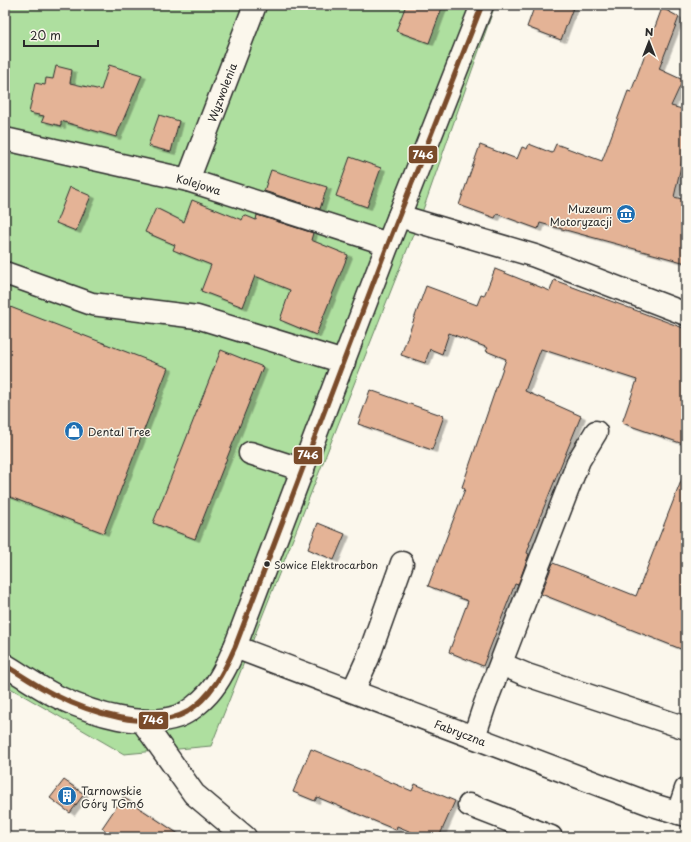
<svg xmlns="http://www.w3.org/2000/svg" width="691" height="842" font-family="'Playpen Sans',sans-serif">
<defs>
<filter id="shadow"><feDropShadow dx="4.5" dy="2.5" stdDeviation="0" flood-color="#0004"/></filter>
</defs>
<rect width="100%" height="100%" fill="#fbf7ec"/>
<filter id="ink" filterUnits="userSpaceOnUse"><feTurbulence type="fractalNoise" baseFrequency=".025" numOctaves="2"/><feDisplacementMap in="SourceGraphic" scale="8" xChannelSelector="R" yChannelSelector="G"/><feConvolveMatrix kernelMatrix="1 2 1 2 8 2 1 2 1" color-interpolation-filters="sRGB"/></filter>
<g filter="url(#ink)">
<path fill="#aedf9f" stroke="#6c8565" d="M 5,5 L 495,5 L 424,207 L 211,746 L 124,754 L 5,685 Z"/>
<path fill="#e4b396" stroke="#2b2b2b" filter="url(#shadow)" d="M 406,5 L 443,5 L 429,43 L 396,31 Z
M 535,5 L 574,5 L 561,40 L 527,27 Z
M 662,8 L 679,17 L 659,69 L 683,80 L 671,106 L 686,110 L 686,144 L 674,197 L 686,200 L 686,263 L 540,223 L 538,229 L 497,214 L 495,218 L 459,205 L 480,145 L 517,159 L 522,147 L 527,149 L 529,144 L 552,153 L 556,144 L 602,161 L 628,91 L 631,92 Z
M 109,65 L 142,75 L 116,137 L 61,121 L 61,126 L 42,121 L 44,116 L 29,113 L 35,83 L 45,85 L 46,78 L 53,79 L 56,66 L 72,70 L 70,83 L 101,90 Z
M 159,115 L 179,121 L 171,152 L 148,146 Z
M 350,157 L 381,168 L 367,207 L 336,196 Z
M 271,170 L 327,187 L 320,209 L 264,191 Z
M 70,187 L 91,196 L 76,231 L 56,223 Z
M 192,200 L 242,220 L 244,215 L 256,220 L 257,215 L 313,233 L 311,240 L 348,255 L 316,335 L 280,320 L 290,290 L 255,276 L 243,307 L 201,291 L 211,265 L 173,250 L 175,245 L 145,232 L 156,208 L 184,222 Z
M 495,269 L 550,291 L 554,280 L 686,329 L 686,445 L 622,423 L 637,380 L 541,349 L 525,391 L 581,416 L 529,544 L 530,544 L 527,553 L 529,554 L 518,585 L 515,584 L 483,666 L 449,652 L 468,601 L 428,586 L 465,489 L 462,487 L 506,359 L 486,351 L 488,348 L 449,333 L 442,354 L 430,349 L 425,363 L 401,355 L 426,286 L 477,305 L 481,295 L 484,296 Z
M 5,305 L 168,368 L 104,533 L 5,495 Z
M 221,350 L 263,367 L 195,539 L 153,523 Z
M 370,390 L 444,416 L 432,450 L 358,424 Z
M 685,471 L 686,471 L 686,651 L 541,594 L 553,563 L 636,596 Z
M 318,523 L 345,534 L 334,560 L 308,549 Z
M 311,749 L 412,791 L 415,784 L 455,801 L 439,837 L 423,837 L 397,826 L 396,830 L 317,797 L 315,801 L 293,792 Z
M 64,780 L 84,794 L 70,813 L 50,798 Z
M 123,797 L 183,837 L 115,837 L 102,828 Z"/>
<g fill="none" stroke-linecap="round" stroke-linejoin="round">
<g stroke="#2b2b2b" stroke-width="25">
<g id="minor">
<path id="s1" d="M 5,139 L 188,180 L 388,244"/>
<path id="s2" d="M 188,180 L 255,5"/>
<path d="M 399,216 L 535,256 L 686,314"/>
<path d="M 5,273 L 92,304 L 197,317 L 344,362"/>
<path d="M 250,453 L 303,470"/>
<path id="s3" d="M 235,647 L 653,805 L 686,815"/>
<path d="M 501,664 L 527,675 L 686,728"/>
<path d="M 5,665 C 23,676 41,689 60,698 C 94,714 142,729 179,716 C 189,712 201,702 208,694 C 220,681 228,663 235,647 L 388,244 L 482,5"/>
<path d="M 353,691 L 368,658 L 402,563"/>
<path d="M 142,721 L 194,794 L 245,837"/>
<path d="M 474,737 L 485,704 L 579,460 L 596,432"/>
<path d="M 469,805 L 551,837"/>
<path d="M 678,813 L 686,789"/>
</g>
</g>
<use href="#minor" stroke="#fbf7ec" stroke-width="22"/>
<g stroke="#fbf7ec" stroke-width="8">
<path id="bus-1" d="M 5,665 C 21,675 37,686 55,695 C 88,712 151,733 187,712 C 211,697 224,672 235,647 L 388,244 L 482,5"/>
</g>
<use href="#bus-1" stroke="#7a4b2a" stroke-width="5"/>
</g>
</g>
<defs>
<g id="museum-disc" transform="scale(1)"><circle r="9.5" fill="#1f6fb2" stroke="#fbf7ec"/><path d="M0-6L6-3V-2H-6V-3ZM-5-1h2V3h-2ZM-1-1h2V3h-2ZM3-1h2V3H3ZM-6 4H6V6H-6Z" fill="#fff"/></g>
<g id="shop-disc" transform="scale(1)"><circle r="9.5" fill="#1f6fb2" stroke="#fbf7ec"/><path d="M-5-2.5h2.3a2.7 3.5 0 0 1 5.4 0H5L5.5 6h-11ZM-1.5-2.5h3a1.5 2.3 0 0 0-3 0Z" fill="#fff"/></g>
<g id="building-disc" transform="scale(1)"><circle r="9.5" fill="#1f6fb2" stroke="#fbf7ec"/><path d="M-4-6H4V6H1V3H-1V6H-4ZM-2.5-4.3h1.7v1.8h-1.7ZM.8-4.3h1.7v1.8H.8ZM-2.5-1h1.7V.8h-1.7ZM.8-1h1.7V.8H.8Z" fill="#fff"/></g>
</defs>
<g fill-rule="evenodd">
<use href="#museum-disc" x="626" y="214"/>
<use href="#shop-disc" x="74" y="431"/>
<use href="#building-disc" x="67" y="796"/>
</g>
<circle fill="#2b2b2b" stroke="#fbf7ec" stroke-width="1.5" cx="267" cy="564" r="3.5"/>
<g text-anchor="middle" dominant-baseline="central" stroke-width="3" stroke-linejoin="round" paint-order="stroke">
<g font-size="10" fill="#2b2b2b" stroke="#fbf7ec" text-anchor="start">
<text x="274" y="564">Sowice Elektrocarbon</text>
</g>
<g font-size="11" fill="#2b2b2b" stroke="#fbf7ec">
<text stroke="none"><textPath href="#s2" startOffset="94">Wyzwolenia</textPath></text>
<text stroke="none"><textPath href="#s1" startOffset="199">Kolejowa</textPath></text>
<text stroke="none"><textPath href="#s3" startOffset="241">Fabryczna</textPath></text>
</g>
<g font-size="11" fill="#2b2b2b" stroke="#fbf7ec" text-anchor="start">
<text x="612" y="208" text-anchor="end">Muzeum<tspan x="612" dy="13">Motoryzacji</tspan></text>
<text x="88" y="431">Dental Tree</text>
<text x="81" y="790">Tarnowskie<tspan x="81" dy="13">Góry TGm6</tspan></text>
</g>
</g>
<g stroke="#fbf7ec" stroke-width="1.5">
<rect x="408" y="145" width="30" height="19" rx="4" fill="#7a4b2a"/>
<rect x="293" y="446" width="30" height="19" rx="4" fill="#7a4b2a"/>
<rect x="138" y="711" width="31" height="19" rx="4" fill="#7a4b2a"/>
</g>
<g font-size="11" text-anchor="middle" font-weight="bold" fill="#fff">
<text x="423" y="159">746</text>
<text x="308" y="459">746</text>
<text x="153" y="724">746</text>
</g>
<rect width="691" height="842" fill="none" stroke="#fbf7ec" stroke-width="20"/>
<rect x="10" y="10" width="671" height="822" fill="none" stroke="#2b2b2b" stroke-width="1.5" filter="url(#ink)"/>
<g transform="translate(649 42)" stroke="#fbf7ec" stroke-width="3" paint-order="stroke">
<path d="M0-3L7 15L0 10L-7 15Z" fill="#2b2b2b"/>
<text y="-6" font-size="11" font-weight="bold" text-anchor="middle" fill="#2b2b2b">N</text>
</g>
<path d="M24 40v6h74v-6" fill="none" stroke="#2b2b2b" stroke-width="2"/>
<text x="30" y="40" font-size="12" fill="#2b2b2b" stroke="#fbf7ec" stroke-width="3" paint-order="stroke">20 m</text>
</svg>
